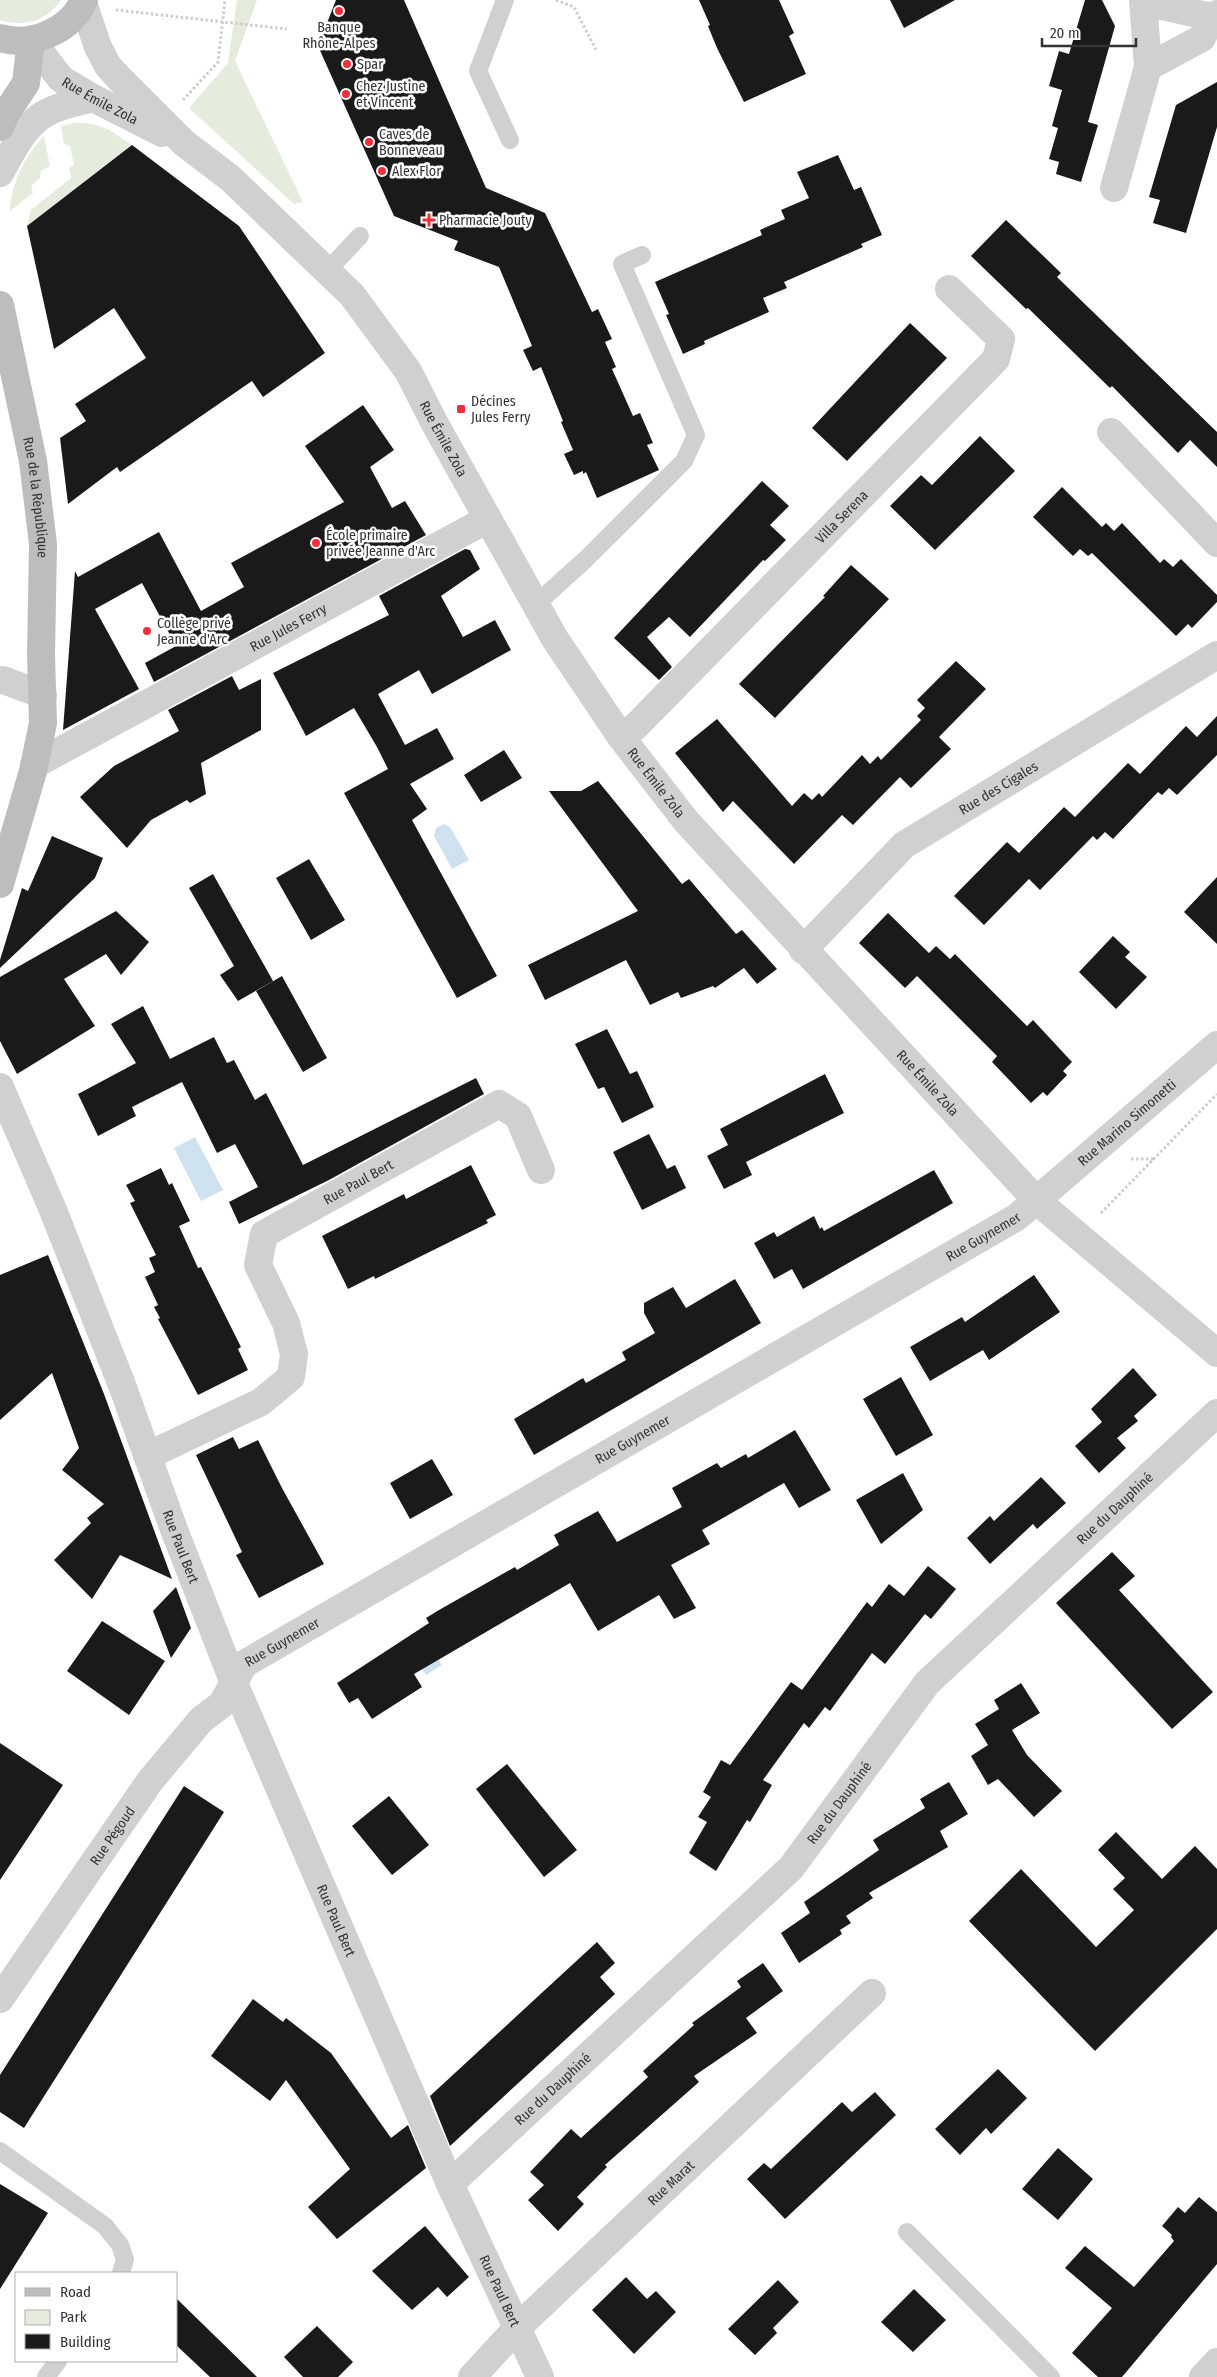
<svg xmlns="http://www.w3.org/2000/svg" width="1217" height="2377" font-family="'Fira Sans Condensed',sans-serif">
<rect width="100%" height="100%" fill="#fff"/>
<path fill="#e5ecde" d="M 0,0 L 61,0 C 47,21 24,28 0,20 Z
M 237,0 L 257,0 L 235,61 L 303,202 L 294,204 L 189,108 L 228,63 Z
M 74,123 C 100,122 111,130 132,145 L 27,226 L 31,210 L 71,178 L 69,168 L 74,165 L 70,146 L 64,144 L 61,126 Z
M 44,136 L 50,166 L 41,171 L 40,178 L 31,186 L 33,193 L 10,211 C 11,183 25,156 44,136 Z"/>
<path fill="#cde1ef" d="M 444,824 L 450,827 L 469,860 L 452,869 L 434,836 L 436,828 Z
M 195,1137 L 223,1190 L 201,1201 L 174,1148 Z
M 422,1634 L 442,1665 L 426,1675 L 406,1644 Z"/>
<path fill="#1a1a1a" d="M 336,0 L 404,0 L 486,188 L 545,213 L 592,312 L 598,309 L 612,339 L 605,342 L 616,367 L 612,369 L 633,416 L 640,413 L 653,443 L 647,445 L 659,470 L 597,498 L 586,472 L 583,474 L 583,471 L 574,475 L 564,454 L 573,450 L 561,422 L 563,421 L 541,367 L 533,371 L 523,350 L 532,346 L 499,267 L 454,250 L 458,241 L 394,216 L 318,46 Z
M 699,0 L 779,0 L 794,33 L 789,36 L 806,74 L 744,102 L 717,48 L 708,26 L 710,25 Z
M 890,0 L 955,0 L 904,28 Z
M 1085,0 L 1102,0 L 1115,26 L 1088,122 L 1098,125 L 1081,182 L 1056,174 L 1059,162 L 1049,159 L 1058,128 L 1052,126 L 1062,90 L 1049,86 L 1059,51 L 1069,54 Z
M 1217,82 L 1217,127 L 1186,233 L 1153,223 L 1160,200 L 1149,197 L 1176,105 Z
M 132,145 L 239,226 L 325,353 L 263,397 L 252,381 L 120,472 L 117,467 L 68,504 L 60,438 L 86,421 L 75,404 L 146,358 L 114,308 L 54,349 L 27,226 Z
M 838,155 L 854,190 L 861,187 L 882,235 L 861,244 L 863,247 L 784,282 L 787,288 L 763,298 L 769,312 L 704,341 L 705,344 L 683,354 L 666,315 L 669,314 L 655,282 L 762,235 L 760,230 L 785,219 L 781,210 L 809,198 L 797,172 Z
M 1006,220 L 1061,273 L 1057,277 L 1217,432 L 1217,467 L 1190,440 L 1178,453 L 1112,386 L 1110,388 L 1028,308 L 1026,309 L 971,256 Z
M 910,323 L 947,358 L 847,461 L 812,428 Z
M 363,405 L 394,450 L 370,467 L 392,508 L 405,501 L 426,535 L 154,682 L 145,663 L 176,646 L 142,583 L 95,609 L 139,689 L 63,730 L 75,571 L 78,577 L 159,532 L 201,611 L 244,587 L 231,563 L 344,502 L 305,446 Z
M 980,436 L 1015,471 L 935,550 L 890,506 L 921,475 L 932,485 Z
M 762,481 L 789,506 L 770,525 L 786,540 L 765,561 L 763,560 L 690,637 L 669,617 L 647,637 L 672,667 L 659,680 L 614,638 Z
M 1062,487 L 1102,527 L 1106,523 L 1114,531 L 1122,523 L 1160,563 L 1164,559 L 1173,567 L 1181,559 L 1217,595 L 1217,602 L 1192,628 L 1188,624 L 1176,636 L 1092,553 L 1088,556 L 1080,549 L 1073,556 L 1033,517 Z
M 465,549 L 470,550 L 480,569 L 441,596 L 463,637 L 495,620 L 511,650 L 432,694 L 419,670 L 378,694 L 405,745 L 437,728 L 454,759 L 410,784 L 427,809 L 412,820 L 497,976 L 457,998 L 344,793 L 388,769 L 377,747 L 354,708 L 306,736 L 273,673 L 389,615 L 379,596 Z
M 851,565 L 889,599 L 775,718 L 739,684 L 825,597 L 823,596 Z
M 956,661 L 986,689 L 939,737 L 951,749 L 911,788 L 900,777 L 853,825 L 842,815 L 794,864 L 733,801 L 723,812 L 675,753 L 717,719 L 792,806 L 804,793 L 812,800 L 819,793 L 822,797 L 862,755 L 870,764 L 878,756 L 881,760 L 921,720 L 917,716 L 925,708 L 917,700 Z
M 232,676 L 239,690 L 261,679 L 261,730 L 201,763 L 206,794 L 190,803 L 187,800 L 151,820 L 127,848 L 80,797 L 114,766 L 179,731 L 168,710 Z
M 1217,716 L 1217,755 L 1177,795 L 1169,788 L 1162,795 L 1158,792 L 1113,839 L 1105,832 L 1097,840 L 1093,836 L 1040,890 L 1029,879 L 984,925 L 954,896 L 1007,842 L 1019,853 L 1064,807 L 1075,817 L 1128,763 L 1140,774 L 1186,726 L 1197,737 Z
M 504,750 L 522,778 L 481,802 L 464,775 Z
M 598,781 L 682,884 L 689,879 L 736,934 L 742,930 L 777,969 L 757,984 L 744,968 L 715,988 L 713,986 L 681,998 L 678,992 L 650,1005 L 626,960 L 545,1000 L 528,965 L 638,911 L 549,791 L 581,791 Z
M 52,836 L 103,858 L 95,878 L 0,968 L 0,960 L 22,888 L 28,891 Z
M 309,859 L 345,920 L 311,940 L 276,878 Z
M 213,874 L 273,981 L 238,1001 L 220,975 L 234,966 L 189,888 Z
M 1217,877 L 1217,944 L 1184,912 Z
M 116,911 L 149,942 L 121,975 L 106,954 L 64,979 L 95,1026 L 17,1074 L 0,1041 L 0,977 Z
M 888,913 L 929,953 L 936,946 L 950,959 L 955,954 L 1027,1026 L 1033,1020 L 1072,1062 L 1063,1071 L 1067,1075 L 1047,1096 L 1043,1092 L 1031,1103 L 992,1062 L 997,1056 L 917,976 L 905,988 L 859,943 Z
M 1113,936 L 1130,952 L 1125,957 L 1147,977 L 1116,1009 L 1079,972 Z
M 282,976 L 327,1058 L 303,1072 L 256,991 Z
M 143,1006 L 170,1059 L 214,1037 L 227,1063 L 234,1060 L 255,1100 L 266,1093 L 303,1165 L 476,1078 L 484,1094 L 329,1180 L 239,1224 L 229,1202 L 258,1187 L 235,1144 L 217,1153 L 182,1082 L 132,1107 L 136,1116 L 98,1136 L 78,1094 L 136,1063 L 111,1024 Z
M 607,1029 L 630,1074 L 637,1071 L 654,1107 L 622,1123 L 604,1087 L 598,1089 L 575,1044 Z
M 825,1074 L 844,1113 L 746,1162 L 752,1175 L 724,1189 L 707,1156 L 728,1145 L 720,1129 Z
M 649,1134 L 667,1169 L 675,1165 L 686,1188 L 642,1210 L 613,1152 Z
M 471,1165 L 496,1215 L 486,1220 L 488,1223 L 375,1279 L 374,1276 L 348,1289 L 322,1236 L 404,1194 L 406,1199 Z
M 161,1168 L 169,1185 L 172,1183 L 190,1221 L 179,1226 L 198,1268 L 201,1267 L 241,1347 L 238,1349 L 248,1370 L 198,1395 L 158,1319 L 160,1318 L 154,1307 L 158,1305 L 145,1277 L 155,1272 L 149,1258 L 156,1255 L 130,1203 L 135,1201 L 126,1185 Z
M 934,1170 L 953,1203 L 803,1289 L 792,1269 L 774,1279 L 754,1243 L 774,1232 L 777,1237 L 814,1216 L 820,1229 L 822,1227 L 824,1231 Z
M 48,1255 L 104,1394 L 172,1579 L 120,1555 L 92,1599 L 54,1560 L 91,1523 L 87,1518 L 104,1504 L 62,1470 L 79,1448 L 52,1373 L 0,1420 L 0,1275 Z
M 1034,1275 L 1060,1312 L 989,1360 L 983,1350 L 930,1381 L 910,1347 L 962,1317 L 965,1322 Z
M 735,1279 L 761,1323 L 534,1455 L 514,1419 L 583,1378 L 586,1383 L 626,1360 L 622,1352 L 655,1333 L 644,1313 L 644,1303 L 673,1287 L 686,1308 Z
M 1133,1368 L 1157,1395 L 1134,1416 L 1138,1421 L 1117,1438 L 1126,1448 L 1099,1473 L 1075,1446 L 1102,1422 L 1091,1409 Z
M 901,1377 L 933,1435 L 896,1456 L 863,1399 Z
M 795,1430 L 831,1490 L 799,1508 L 784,1483 L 702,1530 L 710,1544 L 671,1565 L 696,1608 L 674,1619 L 659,1595 L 598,1631 L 570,1583 L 414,1674 L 422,1687 L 372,1719 L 358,1698 L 349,1703 L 337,1683 L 429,1623 L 426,1618 L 439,1610 L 515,1567 L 517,1570 L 559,1545 L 554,1535 L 598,1511 L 617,1542 L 682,1507 L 672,1488 L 717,1463 L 721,1468 L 746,1454 L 748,1458 Z
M 233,1437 L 239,1449 L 258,1440 L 282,1488 L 324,1564 L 259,1598 L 236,1555 L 242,1552 L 196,1455 Z
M 432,1459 L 453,1495 L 410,1519 L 390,1483 Z
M 903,1473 L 923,1510 L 881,1544 L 856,1500 Z
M 1041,1477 L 1066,1503 L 1037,1529 L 1033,1524 L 990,1564 L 967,1538 L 990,1516 L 994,1521 Z
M 1112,1552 L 1135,1576 L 1119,1590 L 1213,1692 L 1172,1729 L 1056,1603 Z
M 928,1566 L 956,1589 L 931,1619 L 925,1614 L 885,1664 L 872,1653 L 830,1711 L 825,1707 L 809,1728 L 804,1723 L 763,1780 L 772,1785 L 750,1822 L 747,1820 L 716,1871 L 689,1853 L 707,1822 L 698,1817 L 711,1797 L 703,1792 L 721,1760 L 730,1765 L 791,1682 L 802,1690 L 867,1602 L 872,1607 L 889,1584 L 904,1596 Z
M 176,1587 L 191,1628 L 171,1658 L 153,1611 Z
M 102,1621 L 165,1661 L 129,1715 L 67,1671 Z
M 1021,1683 L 1040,1713 L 1012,1730 L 1027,1755 L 1062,1791 L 1034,1817 L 998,1779 L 988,1785 L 971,1756 L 988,1745 L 975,1724 L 999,1709 L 994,1700 Z
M 0,1743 L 63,1785 L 0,1880 Z
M 507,1764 L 577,1850 L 544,1877 L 476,1789 Z
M 949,1782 L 968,1814 L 940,1831 L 948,1847 L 869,1893 L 873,1898 L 846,1916 L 851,1923 L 840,1930 L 842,1934 L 799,1963 L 781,1933 L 810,1913 L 804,1902 L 879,1850 L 873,1840 L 925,1808 L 920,1799 Z
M 184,1786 L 224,1812 L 24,2128 L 0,2112 L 0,2075 Z
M 389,1796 L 429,1845 L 392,1875 L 352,1826 Z
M 1116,1832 L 1162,1879 L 1195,1846 L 1217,1869 L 1217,1929 L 1095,2051 L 969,1921 L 1021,1869 L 1096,1947 L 1134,1910 L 1113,1889 L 1125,1878 L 1098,1850 Z
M 597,1942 L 615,1963 L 600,1977 L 615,1994 L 450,2146 L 430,2096 Z
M 763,1963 L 783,1991 L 746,2018 L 757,2033 L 694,2076 L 699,2082 L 605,2165 L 607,2167 L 577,2197 L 584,2204 L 558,2231 L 528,2200 L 544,2185 L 530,2172 L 571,2129 L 581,2138 L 648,2077 L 643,2071 L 694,2025 L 692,2023 L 741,1987 L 737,1981 Z
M 253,1999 L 283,2022 L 286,2018 L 331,2053 L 391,2138 L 408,2125 L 426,2168 L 337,2239 L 308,2207 L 350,2169 L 286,2080 L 270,2101 L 211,2056 Z
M 998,2069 L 1027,2098 L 991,2134 L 986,2128 L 960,2155 L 935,2129 Z
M 875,2092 L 896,2115 L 785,2219 L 747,2179 L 764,2163 L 771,2169 L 842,2102 L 852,2112 Z
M 1058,2148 L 1093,2179 L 1058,2220 L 1022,2189 Z
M 0,2184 L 48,2213 L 0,2289 Z
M 1199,2197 L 1217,2212 L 1217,2264 L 1122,2377 L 1098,2377 L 1072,2353 L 1112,2308 L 1065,2268 L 1085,2246 L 1134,2287 L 1174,2241 L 1171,2237 L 1172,2235 L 1162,2226 L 1178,2207 L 1185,2213 Z
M 425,2226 L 469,2277 L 447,2297 L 438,2287 L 412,2310 L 372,2271 Z
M 626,2277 L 647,2299 L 656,2291 L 676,2312 L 634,2354 L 592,2310 Z
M 778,2280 L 799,2302 L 773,2328 L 777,2333 L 755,2355 L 728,2329 Z
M 914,2289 L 946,2320 L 913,2352 L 881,2322 Z
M 176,2298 L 257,2377 L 210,2377 L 176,2345 Z
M 317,2326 L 353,2362 L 338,2377 L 303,2377 L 284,2357 Z"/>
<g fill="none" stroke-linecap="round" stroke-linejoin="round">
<path stroke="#cdcdcd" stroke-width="3" stroke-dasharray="2.5 2.5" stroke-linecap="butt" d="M 556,0 L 574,7 L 596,50
M 116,10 L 287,29
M 183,100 L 218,62 L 225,0
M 1131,1159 L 1155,1159
M 1101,1213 L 1217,1094"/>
<path stroke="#d0d0d0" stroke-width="18" d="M 505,0 L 478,71 L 510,140
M 327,271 L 360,236
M 535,605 L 586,559 L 684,461 L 696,435 L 622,264 L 642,255
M 0,2151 L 105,2226 L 120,2245 L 125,2259 L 121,2273
M 907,2232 L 1051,2377
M 46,2377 L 58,2361"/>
<g stroke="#d0d0d0" stroke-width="28">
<path d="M 1144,2 L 1212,17"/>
<path id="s1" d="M 83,3 L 98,47 L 108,66 L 120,79 L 184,143 L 230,178 L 352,295 L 408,371 L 435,424 L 555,639 L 621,737 L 686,821 L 1037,1201 L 1217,1353"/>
<path id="s2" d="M 31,40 L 61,79 L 93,98 L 162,133"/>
<path d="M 1148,67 L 1202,38 L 1212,17 L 1217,14"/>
<path d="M 0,173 C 12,152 25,123 48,112 C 61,105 78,102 93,98"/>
<path d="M 1114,188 L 1148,67 L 1143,0"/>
<path d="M 1111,432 L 1217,543"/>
<path d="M 3,680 L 43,695"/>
<path id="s3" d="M 621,737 L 636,726 L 996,359 L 1001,339 L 949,289"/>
<path id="s4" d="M 34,765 L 488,519"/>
<path id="s5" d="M 803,950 L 904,845 L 1217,655"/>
<path id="s6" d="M 0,1087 L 53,1210 L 122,1385 L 173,1527 L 234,1683 L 450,2184 L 540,2377"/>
<path id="s7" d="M 147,1456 L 261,1402 L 291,1377 L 294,1354 L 286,1323 L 258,1265 L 264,1234 L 499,1104 L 518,1116 L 541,1170"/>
<path id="s8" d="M 0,1999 L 150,1781 L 201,1720 L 222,1704 L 244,1664 L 1017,1217 L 1217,1045"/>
<path id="s9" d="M 450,2184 L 791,1868 L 927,1683 L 1217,1413"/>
<path id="s10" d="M 472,2377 L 518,2327 L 872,1993"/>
<path d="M 1203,2377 L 1217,2362"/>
</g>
<g stroke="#bdbdbd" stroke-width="28">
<path d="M 0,38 C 31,47 71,31 84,0"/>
<path d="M 0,127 L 5,115 L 26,83 L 31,40"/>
<path id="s11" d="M 0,305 L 33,461 L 43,544 L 41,655 L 43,723 L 33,771 L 0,884"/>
</g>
</g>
<g fill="#ef2f3a" stroke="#fff" stroke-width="2">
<circle cx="339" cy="11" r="5"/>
<circle cx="347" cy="64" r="5"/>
<circle cx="346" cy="94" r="5"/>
<circle cx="369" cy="142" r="5"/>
<circle cx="382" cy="171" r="5"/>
<path d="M426.5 212.5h5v5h5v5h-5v5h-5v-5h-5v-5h5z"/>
<rect x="456" y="404" width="10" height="10" rx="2.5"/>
<circle cx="316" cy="543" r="5"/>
<circle cx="147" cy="631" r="5"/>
</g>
<g text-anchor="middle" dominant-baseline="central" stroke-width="5" stroke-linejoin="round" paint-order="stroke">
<g font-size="14" fill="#333" stroke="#fff" text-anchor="start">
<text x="339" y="27" text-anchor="middle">Banque<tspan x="339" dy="16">Rhône-Alpes</tspan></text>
<text x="357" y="64">Spar</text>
<text x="356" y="86">Chez Justine<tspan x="356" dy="16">et Vincent</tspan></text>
<text x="379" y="134">Caves de<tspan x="379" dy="16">Bonneveau</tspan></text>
<text x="392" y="171">Alex Flor</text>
<text x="439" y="220">Pharmacie Jouty</text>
<text x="471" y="401">Décines<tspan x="471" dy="16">Jules Ferry</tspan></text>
<text x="326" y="535">École primaire<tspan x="326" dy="16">privée Jeanne d'Arc</tspan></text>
<text x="157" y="623">Collège privé<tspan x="157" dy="16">Jeanne d'Arc</tspan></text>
</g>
<g font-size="14" fill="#333" stroke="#fff">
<text stroke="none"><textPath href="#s2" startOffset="94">Rue Émile Zola</textPath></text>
<text stroke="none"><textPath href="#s1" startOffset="574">Rue Émile Zola</textPath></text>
<text stroke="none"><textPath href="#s11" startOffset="196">Rue de la République</textPath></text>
<text stroke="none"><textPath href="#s3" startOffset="312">Villa Serena</textPath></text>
<text stroke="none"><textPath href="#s4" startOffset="289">Rue Jules Ferry</textPath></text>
<text stroke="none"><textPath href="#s1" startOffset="979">Rue Émile Zola</textPath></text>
<text stroke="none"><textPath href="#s5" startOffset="256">Rue des Cigales</textPath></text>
<text stroke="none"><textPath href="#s1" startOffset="1384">Rue Émile Zola</textPath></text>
<text stroke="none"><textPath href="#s8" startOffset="1454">Rue Marino Simonetti</textPath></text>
<text stroke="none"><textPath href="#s7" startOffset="424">Rue Paul Bert</textPath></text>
<text stroke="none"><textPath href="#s8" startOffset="1270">Rue Guynemer</textPath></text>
<text stroke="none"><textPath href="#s8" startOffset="865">Rue Guynemer</textPath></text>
<text stroke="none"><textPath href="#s9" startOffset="951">Rue du Dauphiné</textPath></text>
<text stroke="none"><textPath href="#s6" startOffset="494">Rue Paul Bert</textPath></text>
<text stroke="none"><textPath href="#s8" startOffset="460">Rue Guynemer</textPath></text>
<text stroke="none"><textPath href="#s9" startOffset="546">Rue du Dauphiné</textPath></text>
<text stroke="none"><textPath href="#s8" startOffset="198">Rue Pégoud</textPath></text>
<text stroke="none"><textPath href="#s6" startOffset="899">Rue Paul Bert</textPath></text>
<text stroke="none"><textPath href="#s9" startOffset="140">Rue du Dauphiné</textPath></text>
<text stroke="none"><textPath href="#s10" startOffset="278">Rue Marat</textPath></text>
<text stroke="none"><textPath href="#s6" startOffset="1304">Rue Paul Bert</textPath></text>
</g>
</g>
<rect x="15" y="2272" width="162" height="90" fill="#ffffff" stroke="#adadad"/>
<rect x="25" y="2288" width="25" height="8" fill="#bdbdbd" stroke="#adadad"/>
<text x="60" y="2297" font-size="15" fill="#333333">Road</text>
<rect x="25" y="2310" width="25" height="15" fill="#e5ecde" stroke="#adadad"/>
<text x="60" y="2322" font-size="15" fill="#333333">Park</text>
<rect x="25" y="2334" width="25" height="15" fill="#1a1a1a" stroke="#adadad"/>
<text x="60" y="2347" font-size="15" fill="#333333">Building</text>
<path d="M1042 38v8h94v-8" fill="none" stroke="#333333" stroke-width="2.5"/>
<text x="1050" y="38" font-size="15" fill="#333333" stroke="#ffffff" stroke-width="4" paint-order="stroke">20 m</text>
</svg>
